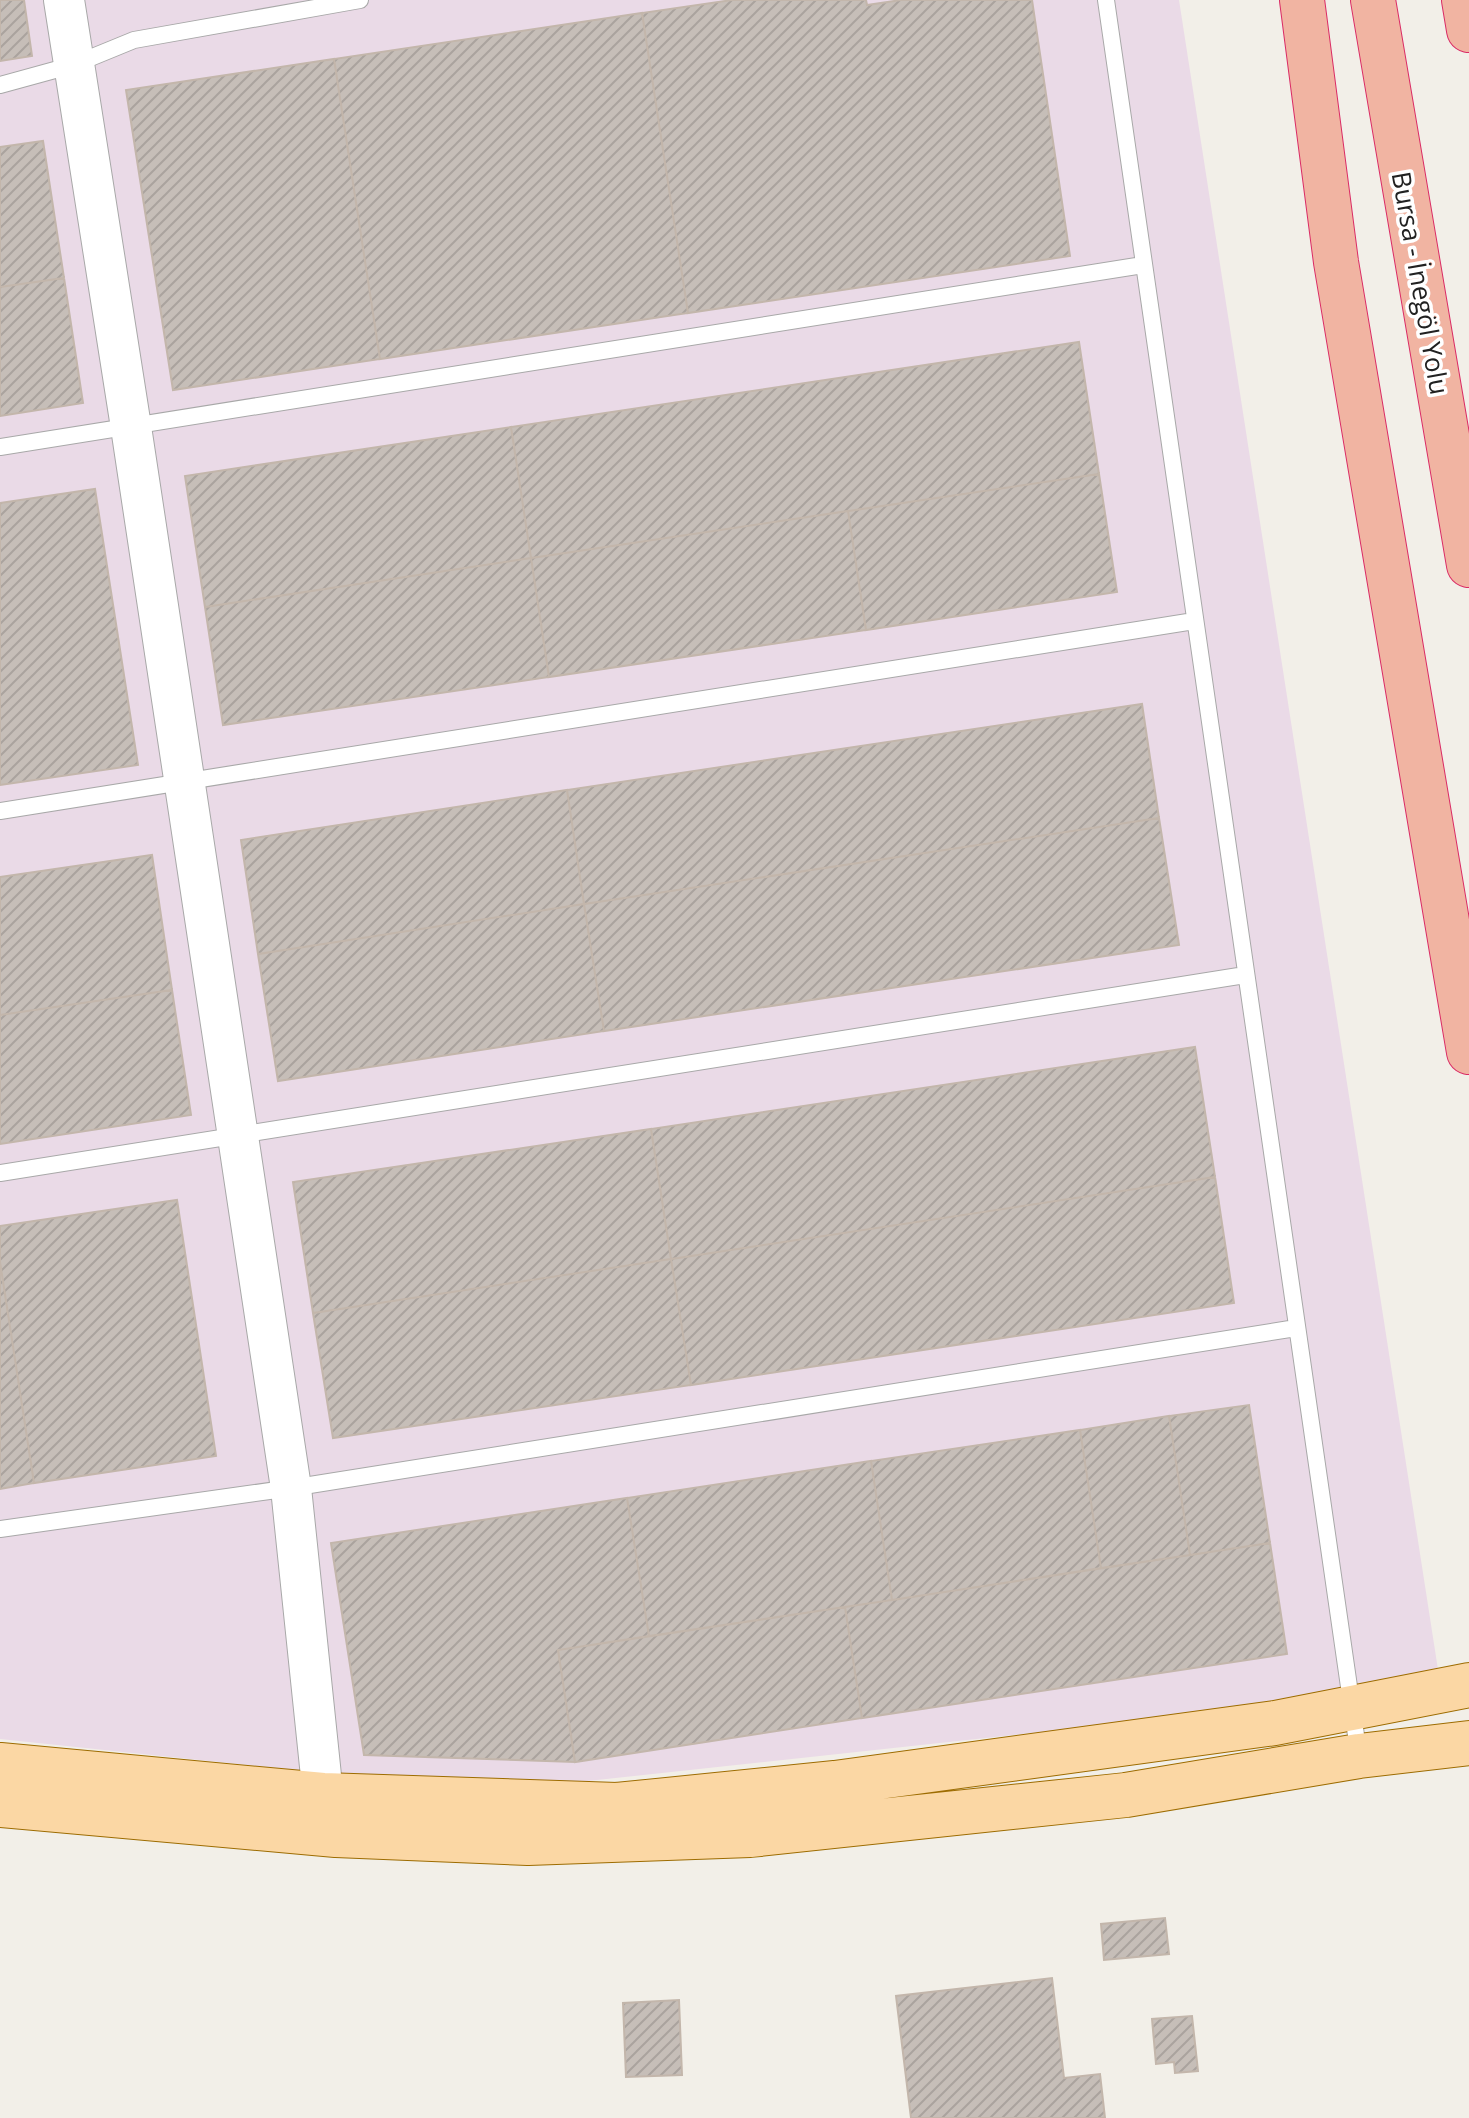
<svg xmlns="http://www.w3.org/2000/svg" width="1469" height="2118" font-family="'Open Sans',sans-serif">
<defs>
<pattern id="building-hatch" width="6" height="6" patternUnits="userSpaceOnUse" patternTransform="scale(2)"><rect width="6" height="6" fill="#c6beb8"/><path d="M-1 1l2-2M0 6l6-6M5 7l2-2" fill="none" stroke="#aaa39e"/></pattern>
</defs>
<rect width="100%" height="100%" fill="#f2efe8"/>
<path fill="#eadae7" d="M 0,0 L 1179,0 L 1441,1689 L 495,1791 L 0,1739 Z"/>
<path fill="url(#building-hatch)" stroke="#c3b6ab" stroke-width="2" d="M 0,0 L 24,0 L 32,56 L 0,61 Z
M 732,0 L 866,0 L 867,5 L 901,0 L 1032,0 L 1070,256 L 688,313 L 642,13 Z
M 642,13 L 688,313 L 380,359 L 334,59 Z
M 334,59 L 380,359 L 173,390 L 126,90 Z
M 43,141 L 64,278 L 0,287 L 0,147 Z
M 64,278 L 83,403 L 0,416 L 0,287 Z
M 1079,342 L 1099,474 L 531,558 L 511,427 Z
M 511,427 L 531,558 L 205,607 L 185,476 Z
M 1099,474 L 1117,592 L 866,630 L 848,511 Z
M 95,489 L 138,765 L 0,785 L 0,503 Z
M 848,511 L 866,630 L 549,677 L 531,558 Z
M 531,558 L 549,677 L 223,725 L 205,607 Z
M 1142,704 L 1159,818 L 584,904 L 567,790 Z
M 567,790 L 584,904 L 258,954 L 241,840 Z
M 1159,818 L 1179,945 L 604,1031 L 584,904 Z
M 152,855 L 172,990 L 0,1015 L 0,877 Z
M 584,904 L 604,1031 L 278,1081 L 258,954 Z
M 172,990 L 191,1115 L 0,1144 L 0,1015 Z
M 1195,1047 L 1215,1177 L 671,1259 L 651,1129 Z
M 651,1129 L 671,1259 L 313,1313 L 293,1182 Z
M 1215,1177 L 1234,1303 L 691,1385 L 671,1259 Z
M 177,1200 L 216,1456 L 34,1483 L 0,1262 L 0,1226 Z
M 671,1259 L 691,1385 L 333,1438 L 313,1313 Z
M 0,1262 L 34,1483 L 0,1489 Z
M 1249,1405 L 1270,1543 L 1190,1555 L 1169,1416 Z
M 1169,1416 L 1190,1555 L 1101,1568 L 1080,1430 Z
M 1080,1430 L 1101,1568 L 892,1600 L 871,1461 Z
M 871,1461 L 892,1600 L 649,1636 L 627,1498 Z
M 627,1498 L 649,1636 L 558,1650 L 575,1762 L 364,1755 L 331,1543 Z
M 1270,1543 L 1287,1654 L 862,1718 L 845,1607 Z
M 845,1607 L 862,1718 L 575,1762 L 558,1650 Z
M 1165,1918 L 1169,1954 L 1104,1960 L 1101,1924 Z
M 1052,1978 L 1064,2078 L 1100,2074 L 1105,2118 L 911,2118 L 896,1996 Z
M 679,2000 L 682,2075 L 626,2077 L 623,2003 Z
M 1192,2016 L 1198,2071 L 1175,2073 L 1174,2062 L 1156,2064 L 1152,2019 Z"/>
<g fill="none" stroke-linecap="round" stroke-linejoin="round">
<g stroke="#a8a8a8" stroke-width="18">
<path id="service" d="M 1106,0 L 1359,1756
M 0,85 L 73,65 L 134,40 L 360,0
M 0,447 L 1143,265
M 0,811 L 1194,621
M 0,1173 L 1245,975
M 0,1529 L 291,1488 L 1296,1328"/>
</g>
<g stroke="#a8a8a8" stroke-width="42">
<path id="tertiary" d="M 64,0 L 131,427 L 291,1488 L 323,1795"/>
</g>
<g stroke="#9d6c01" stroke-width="46">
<path id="primary" d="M 0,1765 L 323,1795 L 617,1805 L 835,1783 L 1275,1723 L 1469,1685
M 0,1805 L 336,1835 L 528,1843 L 750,1835 L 1126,1795 L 1359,1756 L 1469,1743"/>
</g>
<g stroke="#da2b65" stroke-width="46">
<path id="trunk" d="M 1302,0 L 1336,262 L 1469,1052
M 1373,0 L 1469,565
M 1464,0 L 1469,30"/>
</g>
<use href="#service" stroke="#fff" stroke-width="16"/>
<use href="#tertiary" stroke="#fff" stroke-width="40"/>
<use href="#primary" stroke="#fbd7a4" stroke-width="44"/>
<use href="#trunk" stroke="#f1b4a2" stroke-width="44"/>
</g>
<g text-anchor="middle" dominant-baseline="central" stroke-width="7" stroke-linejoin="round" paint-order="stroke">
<g font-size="26" fill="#212121" stroke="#fff">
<text transform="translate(1421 283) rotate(80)">Bursa - İnegöl Yolu</text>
</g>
</g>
</svg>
